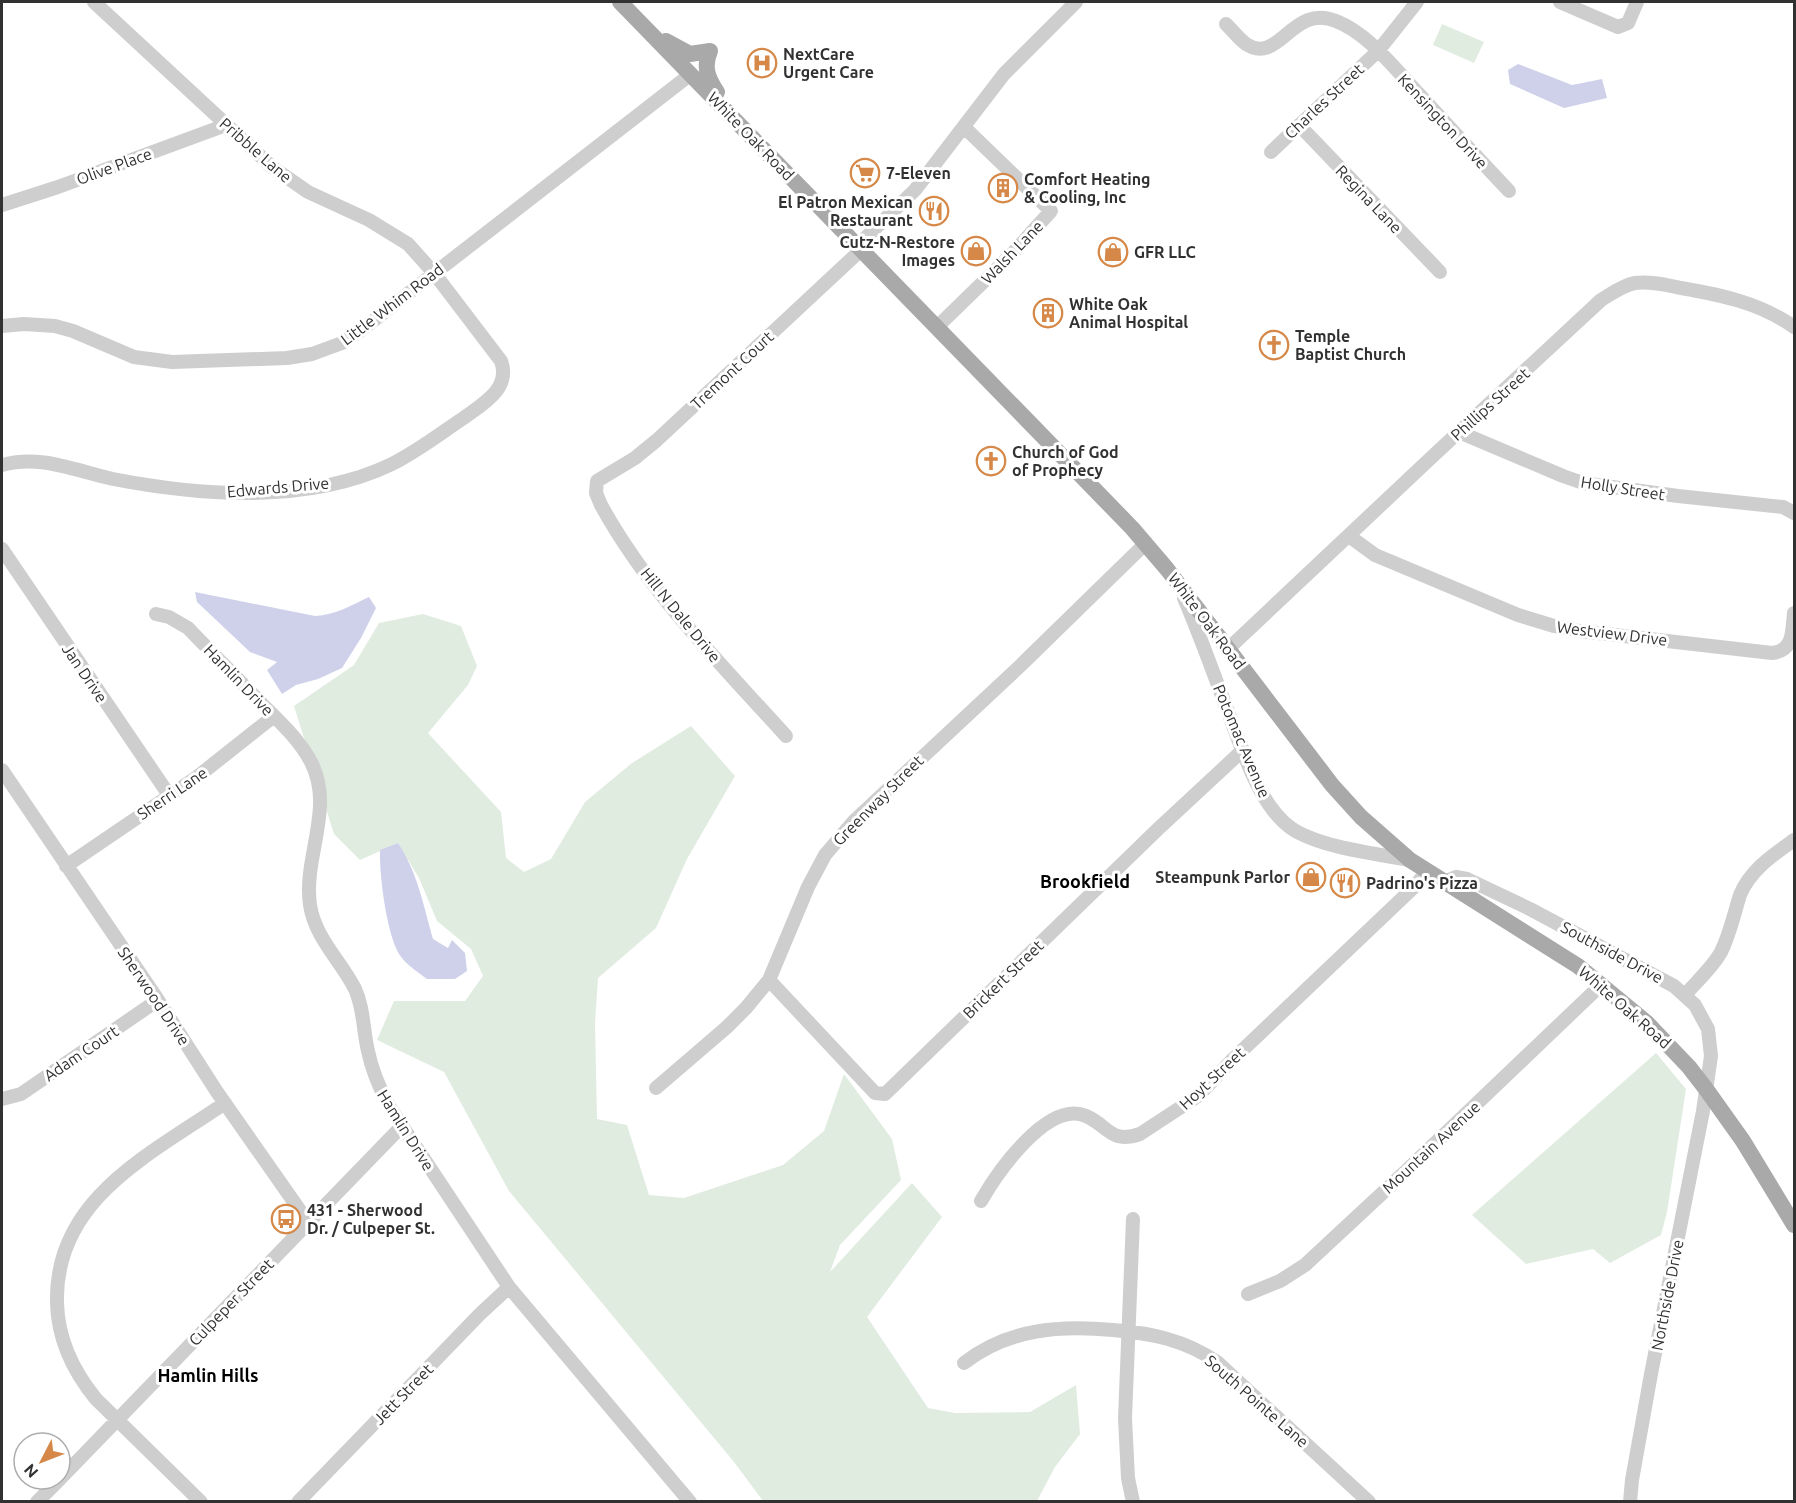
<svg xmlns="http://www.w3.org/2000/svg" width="1796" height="1503" font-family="Ubuntu,sans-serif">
<rect width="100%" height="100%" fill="#fff"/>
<path fill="#e1ece1" d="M 1442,24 L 1484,42 L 1474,63 L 1433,45 Z
M 423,614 L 461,626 L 477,666 L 468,685 L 428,733 L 501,812 L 506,858 L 524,872 L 551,859 L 585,802 L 632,763 L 691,726 L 735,776 L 687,859 L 656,928 L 598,978 L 595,1023 L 597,1119 L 627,1125 L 649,1195 L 684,1198 L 783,1165 L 824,1131 L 844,1074 L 892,1139 L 901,1180 L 840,1245 L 830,1272 L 912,1183 L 942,1217 L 867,1317 L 928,1408 L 955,1413 L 1030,1412 L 1076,1385 L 1080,1434 L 1055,1467 L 1037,1501 L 763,1501 L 734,1462 L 509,1191 L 444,1072 L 377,1040 L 394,1001 L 465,1001 L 483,976 L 471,949 L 437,921 L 419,878 L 398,843 L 360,860 L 334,834 L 294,706 L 354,665 L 379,623 Z
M 1656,1053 L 1686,1089 L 1667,1212 L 1661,1235 L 1610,1263 L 1593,1249 L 1526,1264 L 1472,1215 Z"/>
<path fill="#cfd1ea" d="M 1518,64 L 1572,85 L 1602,79 L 1607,98 L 1564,108 L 1510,84 L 1508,70 Z
M 195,592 L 315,616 C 335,615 352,605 369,597 L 376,608 L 361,638 L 342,668 L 318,679 L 296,685 L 282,694 L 267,670 L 277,662 L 250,652 L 197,602 Z
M 398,843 C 417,871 424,907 433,939 L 448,948 L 452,940 L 465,953 L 467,971 L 455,979 L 427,979 C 419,973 408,966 402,958 C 387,941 379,873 380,850 Z"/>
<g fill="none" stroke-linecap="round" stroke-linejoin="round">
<path stroke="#cecece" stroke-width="14" d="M 1560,2 L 1618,27 L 1628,23 L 1637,2
M 1226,24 C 1233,31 1239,39 1246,44 C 1279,66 1292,3 1336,21 C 1369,34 1394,68 1418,93 C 1448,126 1478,158 1509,191
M 1299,125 L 1440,272
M 1271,152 L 1378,51 L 1417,2
M 2,205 L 58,187 L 226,125
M 857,246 L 915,190 L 1004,74 L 1076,2
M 2,326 L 24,324 L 55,326 L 73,331 L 134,357 L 172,362 L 287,358 L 312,354 L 342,343 L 360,331 L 691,74
M 937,327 L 1014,252 L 1051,211 L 964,127
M 1459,432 L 1563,476 L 1583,483 L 1678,496 L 1783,507 L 1794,513
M 2,465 C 40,454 76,471 113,479 C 201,496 309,504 392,464 C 418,451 441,433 465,417 C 484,403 511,388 501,361 L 434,273 L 408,244 L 369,220 L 308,192 L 272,167 L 94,2
M 1349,536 L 1375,555 L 1518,615 L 1554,626 L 1580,631 L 1772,653 C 1794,651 1792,631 1794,613
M 2,549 L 169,795
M 1184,598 C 1199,633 1212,669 1225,704 C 1240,742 1257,804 1291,828 C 1318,847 1377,854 1410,860
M 156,614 L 169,617 L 188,628 C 212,653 237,678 261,703 C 279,721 299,739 311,762 C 335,808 303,857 310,905 C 315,938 341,961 355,989 C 364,1008 363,1031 368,1051 C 372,1071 380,1089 389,1106 L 509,1287 L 690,1502
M 1228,649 L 1434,455 L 1601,300 C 1611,294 1623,285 1635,283 C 1650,281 1666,285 1681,288 C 1722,295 1760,303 1794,327
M 786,736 C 720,663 649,592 601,505 L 596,493 L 597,481 L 635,458 L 657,440 L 861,250
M 2,770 L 158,1000 L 217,1092 L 308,1222
M 66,866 L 197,777 L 274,716
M 1444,882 L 1456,877 L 1467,879 L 1530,909 L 1674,986 L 1695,1005 L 1708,1029 L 1711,1056 L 1703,1111 L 1651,1374 L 1632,1480 L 1630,1502
M 769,980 L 875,1093 L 885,1094 L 1158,829 L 1243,750
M 1685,995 C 1697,981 1712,968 1721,952 C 1730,934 1734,914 1740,895 C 1750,870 1773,855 1794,840
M 656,1088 L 727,1027 L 746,1008 L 769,980 L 808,887 L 825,855 L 854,821 L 1020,666 L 1146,543
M 2,1099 L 21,1094 L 158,1000
M 981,1201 C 997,1173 1048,1099 1086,1116 C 1109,1126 1110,1144 1140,1134 L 1198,1096 L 1232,1060 L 1412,889 L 1427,872
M 1133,1219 L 1125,1418 L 1128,1478 L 1133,1502
M 1248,1294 L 1280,1281 L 1305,1265 L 1404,1173 L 1602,984
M 964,1363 C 1008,1329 1059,1325 1113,1330 C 1151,1333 1185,1340 1217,1362 L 1369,1502
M 60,1479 L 402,1126
M 37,1502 L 60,1479
M 201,1502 L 96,1399 C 73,1371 58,1340 57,1303 C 54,1199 151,1154 225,1103
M 298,1502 L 480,1314 L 509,1287"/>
<path stroke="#a9a9a9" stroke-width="16" d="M 620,2 L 1132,528 L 1167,569 L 1332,785 L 1361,817 L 1410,860 L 1578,966 L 1647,1023 L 1689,1067 L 1706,1089 L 1743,1141 L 1794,1225
M 666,41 L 690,54 L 710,51
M 710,51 C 703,67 708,79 717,92"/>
</g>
<defs>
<g id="hospital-ring" transform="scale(1.5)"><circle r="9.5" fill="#fff" stroke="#d58847" stroke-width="1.5"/><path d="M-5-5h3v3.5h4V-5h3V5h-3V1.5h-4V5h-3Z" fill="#d58847"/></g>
<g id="supermarket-ring" transform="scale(1.5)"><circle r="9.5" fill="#fff" stroke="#d58847" stroke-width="1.5"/><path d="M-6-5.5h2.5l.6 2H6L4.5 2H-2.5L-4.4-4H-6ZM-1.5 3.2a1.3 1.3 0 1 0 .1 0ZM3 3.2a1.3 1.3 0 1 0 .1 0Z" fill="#d58847"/></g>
<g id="building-ring" transform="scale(1.5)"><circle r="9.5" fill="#fff" stroke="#d58847" stroke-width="1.5"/><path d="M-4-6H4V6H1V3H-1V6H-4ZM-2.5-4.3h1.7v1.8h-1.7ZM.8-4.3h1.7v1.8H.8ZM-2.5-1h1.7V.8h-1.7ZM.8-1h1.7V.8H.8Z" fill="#d58847"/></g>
<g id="restaurant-ring" transform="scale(1.5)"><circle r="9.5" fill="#fff" stroke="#d58847" stroke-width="1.5"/><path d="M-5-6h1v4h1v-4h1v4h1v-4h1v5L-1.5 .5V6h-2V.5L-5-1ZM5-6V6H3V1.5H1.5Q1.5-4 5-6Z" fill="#d58847"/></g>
<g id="shop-ring" transform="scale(1.5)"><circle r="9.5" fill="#fff" stroke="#d58847" stroke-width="1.5"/><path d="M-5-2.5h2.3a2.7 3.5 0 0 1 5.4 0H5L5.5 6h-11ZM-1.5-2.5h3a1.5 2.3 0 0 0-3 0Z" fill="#d58847"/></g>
<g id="church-ring" transform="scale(1.5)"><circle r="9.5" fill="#fff" stroke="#d58847" stroke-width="1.5"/><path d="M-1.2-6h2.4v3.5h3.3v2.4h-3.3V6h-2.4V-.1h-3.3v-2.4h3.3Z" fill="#d58847"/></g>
<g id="bus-ring" transform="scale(1.5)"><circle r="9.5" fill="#fff" stroke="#d58847" stroke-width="1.5"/><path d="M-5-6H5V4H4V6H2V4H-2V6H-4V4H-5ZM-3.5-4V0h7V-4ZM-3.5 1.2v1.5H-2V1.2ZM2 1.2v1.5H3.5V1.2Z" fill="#d58847"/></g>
</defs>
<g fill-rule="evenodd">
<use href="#hospital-ring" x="762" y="63"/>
<use href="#supermarket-ring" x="865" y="173"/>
<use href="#building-ring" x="1003" y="188"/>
<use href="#restaurant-ring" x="934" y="211"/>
<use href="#shop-ring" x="976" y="251"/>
<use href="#shop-ring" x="1113" y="252"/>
<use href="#building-ring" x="1048" y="313"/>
<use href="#church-ring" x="1274" y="345"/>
<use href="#church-ring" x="991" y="461"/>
<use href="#shop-ring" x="1311" y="877"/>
<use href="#restaurant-ring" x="1345" y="883"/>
<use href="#bus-ring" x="286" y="1219"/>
</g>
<g text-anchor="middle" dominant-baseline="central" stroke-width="6" stroke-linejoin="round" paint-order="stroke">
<g font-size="16" font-weight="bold" fill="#313131" stroke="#fff" text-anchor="start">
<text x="783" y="54">NextCare<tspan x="783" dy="18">Urgent Care</tspan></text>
<text x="886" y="173">7-Eleven</text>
<text x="1024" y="179">Comfort Heating<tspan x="1024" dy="18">&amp; Cooling, Inc</tspan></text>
<text x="913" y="202" text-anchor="end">El Patron Mexican<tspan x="913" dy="18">Restaurant</tspan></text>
<text x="955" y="242" text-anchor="end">Cutz-N-Restore<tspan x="955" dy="18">Images</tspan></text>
<text x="1134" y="252">GFR LLC</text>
<text x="1069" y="304">White Oak<tspan x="1069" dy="18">Animal Hospital</tspan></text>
<text x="1295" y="336">Temple<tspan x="1295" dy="18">Baptist Church</tspan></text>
<text x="1012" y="452">Church of God<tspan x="1012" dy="18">of Prophecy</tspan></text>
<text x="1290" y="877" text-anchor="end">Steampunk Parlor</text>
<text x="1366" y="883">Padrino's Pizza</text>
<text x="307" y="1210">431 - Sherwood<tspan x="307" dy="18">Dr. / Culpeper St.</tspan></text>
</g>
<g font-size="16" fill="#313131" stroke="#fff">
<text transform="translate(1324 101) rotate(-43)">Charles Street</text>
<text transform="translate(1443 121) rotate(47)">Kensington Drive</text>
<text transform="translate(751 136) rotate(46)">White Oak Road</text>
<text transform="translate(256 150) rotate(41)">Pribble Lane</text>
<text transform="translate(114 166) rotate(-20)">Olive Place</text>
<text transform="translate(1369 199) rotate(46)">Regina Lane</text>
<text transform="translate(1012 252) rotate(-46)">Walsh Lane</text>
<text transform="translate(392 304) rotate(-37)">Little Whim Road</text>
<text transform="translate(732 370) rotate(-43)">Tremont Court</text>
<text transform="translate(1490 404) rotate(-42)">Phillips Street</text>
<text transform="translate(278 487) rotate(-5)">Edwards Drive</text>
<text transform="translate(1623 488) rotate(9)">Holly Street</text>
<text transform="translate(681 615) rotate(51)">Hill N Dale Drive</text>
<text transform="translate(1207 621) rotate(53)">White Oak Road</text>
<text transform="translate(1612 633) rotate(7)">Westview Drive</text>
<text transform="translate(85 673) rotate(56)">Jan Drive</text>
<text transform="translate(239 680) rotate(46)">Hamlin Drive</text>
<text transform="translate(1242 741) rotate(67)">Potomac Avenue</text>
<text transform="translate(172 793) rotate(-34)">Sherri Lane</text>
<text transform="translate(878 800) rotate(-45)">Greenway Street</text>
<text transform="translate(1612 952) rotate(28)">Southside Drive</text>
<text transform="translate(1003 979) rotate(-44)">Brickert Street</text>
<text transform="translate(154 996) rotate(56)">Sherwood Drive</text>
<text transform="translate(1625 1007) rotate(41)">White Oak Road</text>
<text transform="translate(81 1053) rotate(-34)">Adam Court</text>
<text transform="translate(1212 1078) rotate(-43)">Hoyt Street</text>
<text transform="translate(406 1130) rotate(58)">Hamlin Drive</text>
<text transform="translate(1431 1147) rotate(-43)">Mountain Avenue</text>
<text transform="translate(1667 1295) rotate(-79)">Northside Drive</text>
<text transform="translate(231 1302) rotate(-46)">Culpeper Street</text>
<text transform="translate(403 1394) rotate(-46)">Jett Street</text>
<text transform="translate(1257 1401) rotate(41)">South Pointe Lane</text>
</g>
<g font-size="18" font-weight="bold" fill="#000" stroke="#fff">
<text x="1085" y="881">Brookfield</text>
<text x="208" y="1375">Hamlin Hills</text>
</g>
</g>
<rect width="1796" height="1503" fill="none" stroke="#313131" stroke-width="6"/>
<g transform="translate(42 1461) rotate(228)"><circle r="28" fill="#ffffff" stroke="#adadad" stroke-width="1.5"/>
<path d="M0-4.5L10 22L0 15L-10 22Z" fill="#d58847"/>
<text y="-9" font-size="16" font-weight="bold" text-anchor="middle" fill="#313131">N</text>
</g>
</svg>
